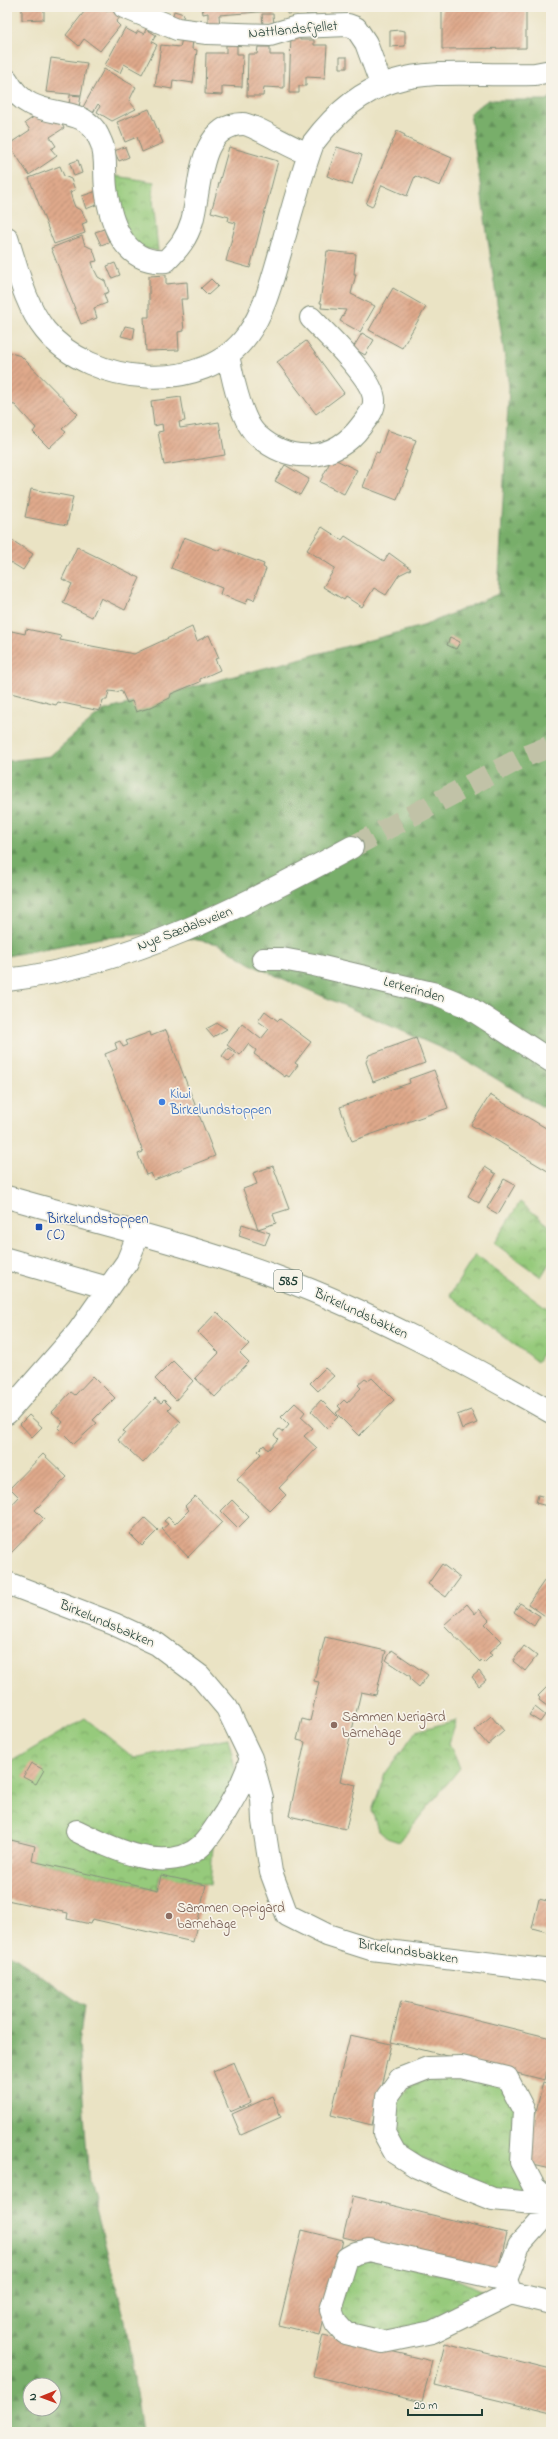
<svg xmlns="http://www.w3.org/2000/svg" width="558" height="2439" font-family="'Indie Flower',sans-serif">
<defs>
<pattern id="forest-firs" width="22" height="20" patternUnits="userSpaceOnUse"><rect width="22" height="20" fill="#78ae6b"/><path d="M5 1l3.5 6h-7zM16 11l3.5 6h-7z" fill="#628f59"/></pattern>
<pattern id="park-crowns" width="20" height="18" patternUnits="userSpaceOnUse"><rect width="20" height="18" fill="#96ca7b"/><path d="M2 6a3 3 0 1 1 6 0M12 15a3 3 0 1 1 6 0" fill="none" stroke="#7aa566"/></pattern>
<pattern id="building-hatch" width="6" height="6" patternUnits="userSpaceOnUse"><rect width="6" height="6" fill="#dfa98b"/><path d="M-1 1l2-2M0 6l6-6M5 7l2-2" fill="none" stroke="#b48b72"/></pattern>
</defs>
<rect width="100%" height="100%" fill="#f7f3e8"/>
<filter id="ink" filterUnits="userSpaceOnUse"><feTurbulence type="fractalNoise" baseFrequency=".025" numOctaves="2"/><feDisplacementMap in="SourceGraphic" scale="8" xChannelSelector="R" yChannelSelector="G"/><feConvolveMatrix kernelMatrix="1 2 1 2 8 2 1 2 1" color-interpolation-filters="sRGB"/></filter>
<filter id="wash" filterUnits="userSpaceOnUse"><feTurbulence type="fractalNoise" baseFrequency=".012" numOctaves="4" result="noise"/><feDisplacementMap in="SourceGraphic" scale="16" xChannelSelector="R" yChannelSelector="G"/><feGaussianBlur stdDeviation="0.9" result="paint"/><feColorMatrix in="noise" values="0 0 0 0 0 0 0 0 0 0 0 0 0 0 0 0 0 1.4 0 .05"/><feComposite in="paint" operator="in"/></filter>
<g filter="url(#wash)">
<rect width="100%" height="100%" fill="#eae3c4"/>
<path fill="url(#forest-firs)" stroke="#4c7650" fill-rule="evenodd" d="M 551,97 L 551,1112 L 457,1055 L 256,967 L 219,944 L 159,933 L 101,938 L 7,956 L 7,761 L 50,756 L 102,711 L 423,626 L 498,594 L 509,387 L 470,113 L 488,100 L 547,100 Z
M 7,1952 L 84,2006 L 79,2043 L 89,2183 L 125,2320 L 142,2432 L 7,2432 ZM 30,2385 L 54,2385 L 54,2409 L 30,2409 Z"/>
<path fill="url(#park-crowns)" stroke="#5a8458" d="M 108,175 L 154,182 L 153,199 L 158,251 L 133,246 Z
M 520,1202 L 551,1227 L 551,1260 L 541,1277 L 494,1243 Z
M 475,1255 L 551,1311 L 551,1340 L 537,1362 L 450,1295 Z
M 85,1718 L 134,1758 L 228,1738 L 236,1772 L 213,1846 L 210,1885 L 160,1876 L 157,1890 L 32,1861 L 34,1844 L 7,1839 L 7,1764 Z
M 457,1720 L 449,1743 L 460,1768 L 399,1842 L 387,1838 L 378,1830 L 372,1811 L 385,1774 L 416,1731 Z
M 478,2075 L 500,2083 L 518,2108 L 532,2198 L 498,2192 L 410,2153 L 390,2130 L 392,2107 L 408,2086 L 438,2076 Z
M 373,2259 L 453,2277 L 492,2295 L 418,2328 L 373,2335 L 345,2326 L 339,2307 L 352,2265 Z"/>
<g id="blocks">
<path fill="url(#building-hatch)" d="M 22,7 L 44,7 L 44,19 L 22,20 Z
M 88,7 L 97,7 L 102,11 L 104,8 L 109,12 L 112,8 L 122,15 L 116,22 L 120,26 L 100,51 L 84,39 L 79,46 L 66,35 Z
M 202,7 L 272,7 L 272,11 L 219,15 L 220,26 L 208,27 L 208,13 L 203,14 Z
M 287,7 L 298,7 L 298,13 L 287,14 Z
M 306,7 L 316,7 L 316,13 L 306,14 Z
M 442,7 L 526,7 L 526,48 L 442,49 Z
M 174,11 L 184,14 L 181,25 L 171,22 Z
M 262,14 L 273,14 L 274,25 L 263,25 Z
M 125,28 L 136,34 L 138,31 L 144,34 L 146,29 L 156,35 L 152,42 L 157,45 L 142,74 L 124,64 L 120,73 L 105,65 Z
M 399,30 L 405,31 L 405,46 L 390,47 L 390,31 Z
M 291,35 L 300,35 L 300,40 L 314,40 L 314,45 L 327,45 L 325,78 L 306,77 L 306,86 L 299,86 L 299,93 L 289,93 Z
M 182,39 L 193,40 L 192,49 L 197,50 L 193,83 L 173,80 L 172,89 L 155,86 L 161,45 L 180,47 Z
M 226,45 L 237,45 L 237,54 L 243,54 L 242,87 L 222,86 L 222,95 L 205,94 L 206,53 L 226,53 Z
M 258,47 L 270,47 L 270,55 L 284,55 L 284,88 L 264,87 L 263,96 L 247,96 L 248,54 L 257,54 Z
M 340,57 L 347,57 L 347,68 L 340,68 Z
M 51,58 L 87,63 L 81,95 L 46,92 Z
M 104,69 L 136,87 L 129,101 L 136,109 L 112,121 L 97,112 L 100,106 L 98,104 L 93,113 L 83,107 Z
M 70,95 L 81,96 L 79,107 L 69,106 Z
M 149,109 L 163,143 L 142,152 L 137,137 L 125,142 L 117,122 Z
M 38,114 L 43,121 L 46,118 L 59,120 L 64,128 L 50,137 L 56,146 L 51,149 L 57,156 L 29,175 L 9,144 L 30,130 L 25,123 Z
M 397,131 L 405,135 L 404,137 L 452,158 L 440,186 L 415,176 L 407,196 L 382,185 L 372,207 L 366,204 Z
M 125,147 L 129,157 L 119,161 L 114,151 Z
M 229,147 L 278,161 L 250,268 L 226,261 L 236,223 L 228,221 L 229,217 L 211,212 Z
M 337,147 L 362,155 L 352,185 L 327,176 Z
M 78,160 L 82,173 L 74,176 L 70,163 Z
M 60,166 L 64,176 L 71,179 L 75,190 L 70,192 L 72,199 L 75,207 L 82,211 L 87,222 L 82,224 L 85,233 L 54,244 L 29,178 Z
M 97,191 L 101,203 L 86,209 L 82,196 Z
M 104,229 L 109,242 L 101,245 L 95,232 Z
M 82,236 L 85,245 L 93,249 L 97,261 L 92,262 L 94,269 L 98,277 L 105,281 L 109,292 L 104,294 L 107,303 L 94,308 L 97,318 L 81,324 L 51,248 Z
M 327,251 L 356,254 L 354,274 L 356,274 L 351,294 L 375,306 L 360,332 L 340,321 L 346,310 L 321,308 L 322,303 L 320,303 Z
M 115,263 L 120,275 L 112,278 L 107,266 Z
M 166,275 L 166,284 L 187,282 L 188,299 L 181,299 L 184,331 L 178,332 L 179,350 L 146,351 L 144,317 L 149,317 L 149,276 Z
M 211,279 L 218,286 L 208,295 L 201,288 Z
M 393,288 L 426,307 L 402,348 L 369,330 Z
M 125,326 L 135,328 L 133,339 L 121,336 Z
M 362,333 L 374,340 L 365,355 L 353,348 Z
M 306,341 L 344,393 L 316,414 L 277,362 Z
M 7,352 L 21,356 L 78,414 L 62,429 L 66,432 L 49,448 L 33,432 L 36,428 L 15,405 L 7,404 Z
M 181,397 L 185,421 L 179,422 L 180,428 L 219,422 L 225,455 L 164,465 L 158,432 L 163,431 L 162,424 L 154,426 L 151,401 Z
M 387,430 L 416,440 L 405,470 L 408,471 L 397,500 L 363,487 L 376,452 L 379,453 Z
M 332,458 L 357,470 L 344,494 L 320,482 Z
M 285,465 L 309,479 L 300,495 L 275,481 Z
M 31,489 L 73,497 L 67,525 L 25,517 Z
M 322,527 L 342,540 L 345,536 L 384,561 L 389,553 L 411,569 L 399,575 L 386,595 L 374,588 L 362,607 L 346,597 L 344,600 L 323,587 L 335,568 L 307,550 Z
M 7,537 L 33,554 L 23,570 L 7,560 Z
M 184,537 L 220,551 L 222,548 L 264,564 L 263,567 L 266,569 L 254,600 L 248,598 L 246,604 L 220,594 L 222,588 L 171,568 Z
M 77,547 L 140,578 L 125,610 L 101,598 L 92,617 L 63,603 L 72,584 L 62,579 Z
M 192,627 L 197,641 L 209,635 L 219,658 L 215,659 L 220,670 L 200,679 L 200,682 L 171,694 L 170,698 L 149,708 L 136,712 L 132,701 L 127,703 L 121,690 L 117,692 L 109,691 L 107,700 L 103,700 L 100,711 L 58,702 L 56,705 L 7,692 L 7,630 L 25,634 L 26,629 L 61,636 L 60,640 L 134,654 Z
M 450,637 L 460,642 L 456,649 L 447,645 Z
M 265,1011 L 278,1021 L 280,1019 L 311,1042 L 295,1063 L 298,1065 L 289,1077 L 286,1075 L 285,1077 L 254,1054 L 256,1050 L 248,1044 L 240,1055 L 227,1045 L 242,1024 L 261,1039 L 269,1029 L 258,1021 Z
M 217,1023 L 227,1029 L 213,1037 L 206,1029 Z
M 166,1030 L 215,1156 L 154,1180 L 151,1173 L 146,1175 L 138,1154 L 143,1152 L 105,1054 L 117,1049 L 115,1043 L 120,1041 L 123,1047 L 128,1045 L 126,1041 L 150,1032 L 151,1036 Z
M 416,1038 L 425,1063 L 373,1082 L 366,1062 L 369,1055 Z
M 228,1048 L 236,1054 L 229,1062 L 222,1056 Z
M 434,1070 L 448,1108 L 352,1141 L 340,1107 L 410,1083 L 409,1079 Z
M 490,1095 L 551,1131 L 551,1173 L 471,1125 Z
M 273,1166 L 289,1209 L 273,1214 L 276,1223 L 258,1229 L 243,1189 L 257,1184 L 253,1173 Z
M 485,1167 L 496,1174 L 479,1203 L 468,1196 Z
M 504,1179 L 515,1185 L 498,1214 L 487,1208 Z
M 242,1224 L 270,1233 L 265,1245 L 239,1236 Z
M 217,1312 L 249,1344 L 240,1353 L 249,1362 L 215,1397 L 195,1378 L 219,1353 L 198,1332 Z
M 173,1361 L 193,1381 L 176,1400 L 155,1379 Z
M 325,1368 L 334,1376 L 318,1391 L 310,1383 Z
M 93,1376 L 115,1398 L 93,1420 L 97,1423 L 74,1444 L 58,1428 L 63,1422 L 52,1412 L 71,1392 L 75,1395 Z
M 372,1378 L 394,1400 L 359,1436 L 336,1413 L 341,1409 L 338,1406 L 344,1400 L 347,1403 L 361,1388 L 358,1385 L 365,1379 L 368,1381 Z
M 155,1398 L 161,1403 L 164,1400 L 171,1407 L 168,1410 L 181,1422 L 143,1463 L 118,1440 L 125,1432 L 123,1431 Z
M 321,1400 L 338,1417 L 327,1428 L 311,1411 Z
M 295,1403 L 305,1412 L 301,1417 L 313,1428 L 304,1436 L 317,1448 L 279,1488 L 286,1495 L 270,1511 L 237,1480 L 261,1454 L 258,1451 L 264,1445 L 268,1450 L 278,1439 L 274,1435 L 279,1429 L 283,1432 L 289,1425 L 281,1417 Z
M 471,1410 L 477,1423 L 462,1429 L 457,1415 Z
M 29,1415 L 42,1427 L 32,1437 L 20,1424 Z
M 43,1454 L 67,1477 L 35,1510 L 44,1519 L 11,1553 L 7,1549 L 7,1510 L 19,1497 L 10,1488 Z
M 538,1495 L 549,1498 L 547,1506 L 536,1503 Z
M 195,1496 L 222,1522 L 188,1557 L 162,1529 L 168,1524 L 164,1521 L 168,1517 L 175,1524 L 189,1510 L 185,1506 Z
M 232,1500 L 249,1517 L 238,1528 L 221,1511 Z
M 145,1518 L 158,1530 L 142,1546 L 130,1534 Z
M 442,1564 L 460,1578 L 446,1597 L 428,1584 Z
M 551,1566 L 551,1620 L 528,1604 L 549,1574 L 547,1572 Z
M 520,1603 L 540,1616 L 534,1626 L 514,1612 Z
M 467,1604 L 475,1614 L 479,1609 L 489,1620 L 485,1624 L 502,1641 L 489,1653 L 492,1655 L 484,1663 L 481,1660 L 480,1662 L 444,1625 Z
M 325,1637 L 386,1651 L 376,1695 L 361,1692 L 340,1781 L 356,1785 L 346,1829 L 289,1816 L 305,1742 L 297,1740 L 302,1719 L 310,1721 L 319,1682 L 314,1681 Z
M 524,1646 L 537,1656 L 525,1671 L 513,1661 Z
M 392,1650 L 428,1675 L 419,1687 L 411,1680 L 410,1676 L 386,1660 Z
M 479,1671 L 486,1680 L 479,1686 L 472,1677 Z
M 551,1683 L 551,1709 L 539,1700 L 540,1698 L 538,1696 Z
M 535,1707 L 545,1715 L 540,1722 L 529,1715 Z
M 491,1716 L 504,1731 L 488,1745 L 475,1730 Z
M 31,1763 L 44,1770 L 36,1784 L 23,1777 Z
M 7,1839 L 35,1846 L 32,1861 L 158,1890 L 161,1875 L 206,1885 L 193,1942 L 92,1919 L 90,1924 L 67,1919 L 68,1913 L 7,1900 Z
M 539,1899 L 551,1902 L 551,1933 L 532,1928 Z
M 401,2001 L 551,2038 L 551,2055 L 545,2080 L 391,2042 Z
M 350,2035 L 391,2044 L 372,2125 L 331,2115 Z
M 234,2062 L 251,2103 L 230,2112 L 213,2071 Z
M 551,2062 L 551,2078 L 547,2077 Z
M 543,2082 L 551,2084 L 551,2169 L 524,2163 Z
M 272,2096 L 281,2117 L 241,2135 L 232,2114 Z
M 353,2196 L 507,2233 L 497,2274 L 343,2237 Z
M 302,2230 L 343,2240 L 320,2335 L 279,2325 Z
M 323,2335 L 432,2361 L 422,2402 L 313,2376 Z
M 445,2343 L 551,2369 L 551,2413 L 435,2385 Z"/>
</g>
</g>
<g filter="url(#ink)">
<use href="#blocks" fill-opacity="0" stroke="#84907c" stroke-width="1"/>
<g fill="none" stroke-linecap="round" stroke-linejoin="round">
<path stroke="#c1c2a7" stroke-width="22" stroke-dasharray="22 11" stroke-linecap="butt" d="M 352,847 L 521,758 L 551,746"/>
<g stroke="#84907c" stroke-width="24">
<path id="minor" d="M 124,7 L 177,29 L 207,33 L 270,35 L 297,27 L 348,25 L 356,28 L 366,43 L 381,84
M 7,80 C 31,124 73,102 94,129 C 97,132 99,138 101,142 C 107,155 104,173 106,188 C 110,222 124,265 166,261 C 179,248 187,238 192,221 C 201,190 197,125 243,124 C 252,124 295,150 309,154
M 7,238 C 17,268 25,305 45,330 C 90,386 204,397 248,334 C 265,310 272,280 280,253 C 290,216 300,179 313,143 C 379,55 439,77 535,74 L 551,71
M 223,359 L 229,360 C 233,380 242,423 258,436 C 291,465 335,461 361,426 C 366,419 374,411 374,402 C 376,380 326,334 311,318
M 263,959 L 282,959 L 314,965 L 436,994 L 468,1007 L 551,1061
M 7,1259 L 108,1288
M 7,1413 L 78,1332 L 127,1262 L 139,1233
M 7,1583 L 114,1624 L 157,1644 L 200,1676 L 227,1708 L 251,1758 L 262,1798 L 263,1821 L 271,1872 L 287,1915 L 327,1935 L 371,1949 L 544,1970 L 551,1973
M 77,1831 C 111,1848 168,1877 202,1845 C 211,1836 218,1823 225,1813 C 236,1794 245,1780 251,1758
M 551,2203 L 534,2187 L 521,2162 L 524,2111 L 507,2078 L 461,2067 L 428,2068 L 400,2079 L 387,2097 L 384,2133 L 395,2153 L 417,2167 L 453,2183 L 493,2199 L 551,2205
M 551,2209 L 519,2245 L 506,2280 L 511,2293 L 551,2303
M 506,2280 L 369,2250 L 356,2253 L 347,2258 L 331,2310 L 336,2323 L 345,2333 L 383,2342 L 432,2332 L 511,2293"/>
</g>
<g stroke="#84907c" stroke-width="24">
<path id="major" d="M 7,980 C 131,965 244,906 352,847
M 7,1197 C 97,1223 189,1244 277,1277 C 372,1312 463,1362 551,1412"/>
</g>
<use href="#minor" stroke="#fff" stroke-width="22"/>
<use href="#major" stroke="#fff" stroke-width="22"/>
</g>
</g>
<circle fill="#3f7fe0" stroke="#f7f3e8" stroke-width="1.5" cx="162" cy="1102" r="4"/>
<rect fill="#1a4fb4" stroke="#f7f3e8" stroke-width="1.5" x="35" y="1223" width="8" height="8" rx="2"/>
<g fill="#8d6e63" stroke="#f7f3e8" stroke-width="1.5">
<circle cx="334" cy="1725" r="4"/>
<circle cx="169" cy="1916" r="4"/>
</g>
<g text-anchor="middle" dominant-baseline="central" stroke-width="3.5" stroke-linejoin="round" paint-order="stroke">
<rect fill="#f7f3e8" stroke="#60746a" stroke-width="1" x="274" y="1270" width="28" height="22" rx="3"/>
<g font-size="13" font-weight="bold" fill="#1f3d34">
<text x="288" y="1281">585</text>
</g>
<g font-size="14" fill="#1f3d34" stroke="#f7f3e8">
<text transform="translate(293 30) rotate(-5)">Nattlandsfjellet</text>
<text transform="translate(185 929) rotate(-21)">Nye Sædalsveien</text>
<text transform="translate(414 990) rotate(16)">Lerkerinden</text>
<text transform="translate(361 1314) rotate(25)">Birkelundsbakken</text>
<text transform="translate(107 1624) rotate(23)">Birkelundsbakken</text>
<text transform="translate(408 1952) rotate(9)">Birkelundsbakken</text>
</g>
<g font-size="14" fill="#366cbe" stroke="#f7f3e8" text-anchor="start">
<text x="170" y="1094">Kiwi<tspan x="170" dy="16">Birkelundstoppen</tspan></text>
</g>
<g font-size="14" fill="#164399" stroke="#f7f3e8" text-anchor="start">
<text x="47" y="1219">Birkelundstoppen<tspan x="47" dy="16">(C)</tspan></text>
</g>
<g font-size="14" fill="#785e54" stroke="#f7f3e8" text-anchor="start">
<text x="342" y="1717">Sammen Nerigard<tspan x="342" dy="16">barnehage</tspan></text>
<text x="177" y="1908">Sammen Oppigard<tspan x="177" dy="16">barnehage</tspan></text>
</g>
</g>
<rect width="558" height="2439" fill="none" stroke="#f7f3e8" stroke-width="24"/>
<g transform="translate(42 2397) rotate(269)"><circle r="19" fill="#f7f3e8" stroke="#a1aaa0"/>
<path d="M0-3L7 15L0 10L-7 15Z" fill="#c8321e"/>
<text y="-6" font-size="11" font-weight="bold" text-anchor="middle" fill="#1f3d34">N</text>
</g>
<path d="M408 2409v6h74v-6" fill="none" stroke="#1f3d34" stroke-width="2"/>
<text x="414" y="2409" font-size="12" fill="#1f3d34" stroke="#f7f3e8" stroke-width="3" paint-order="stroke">20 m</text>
</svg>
